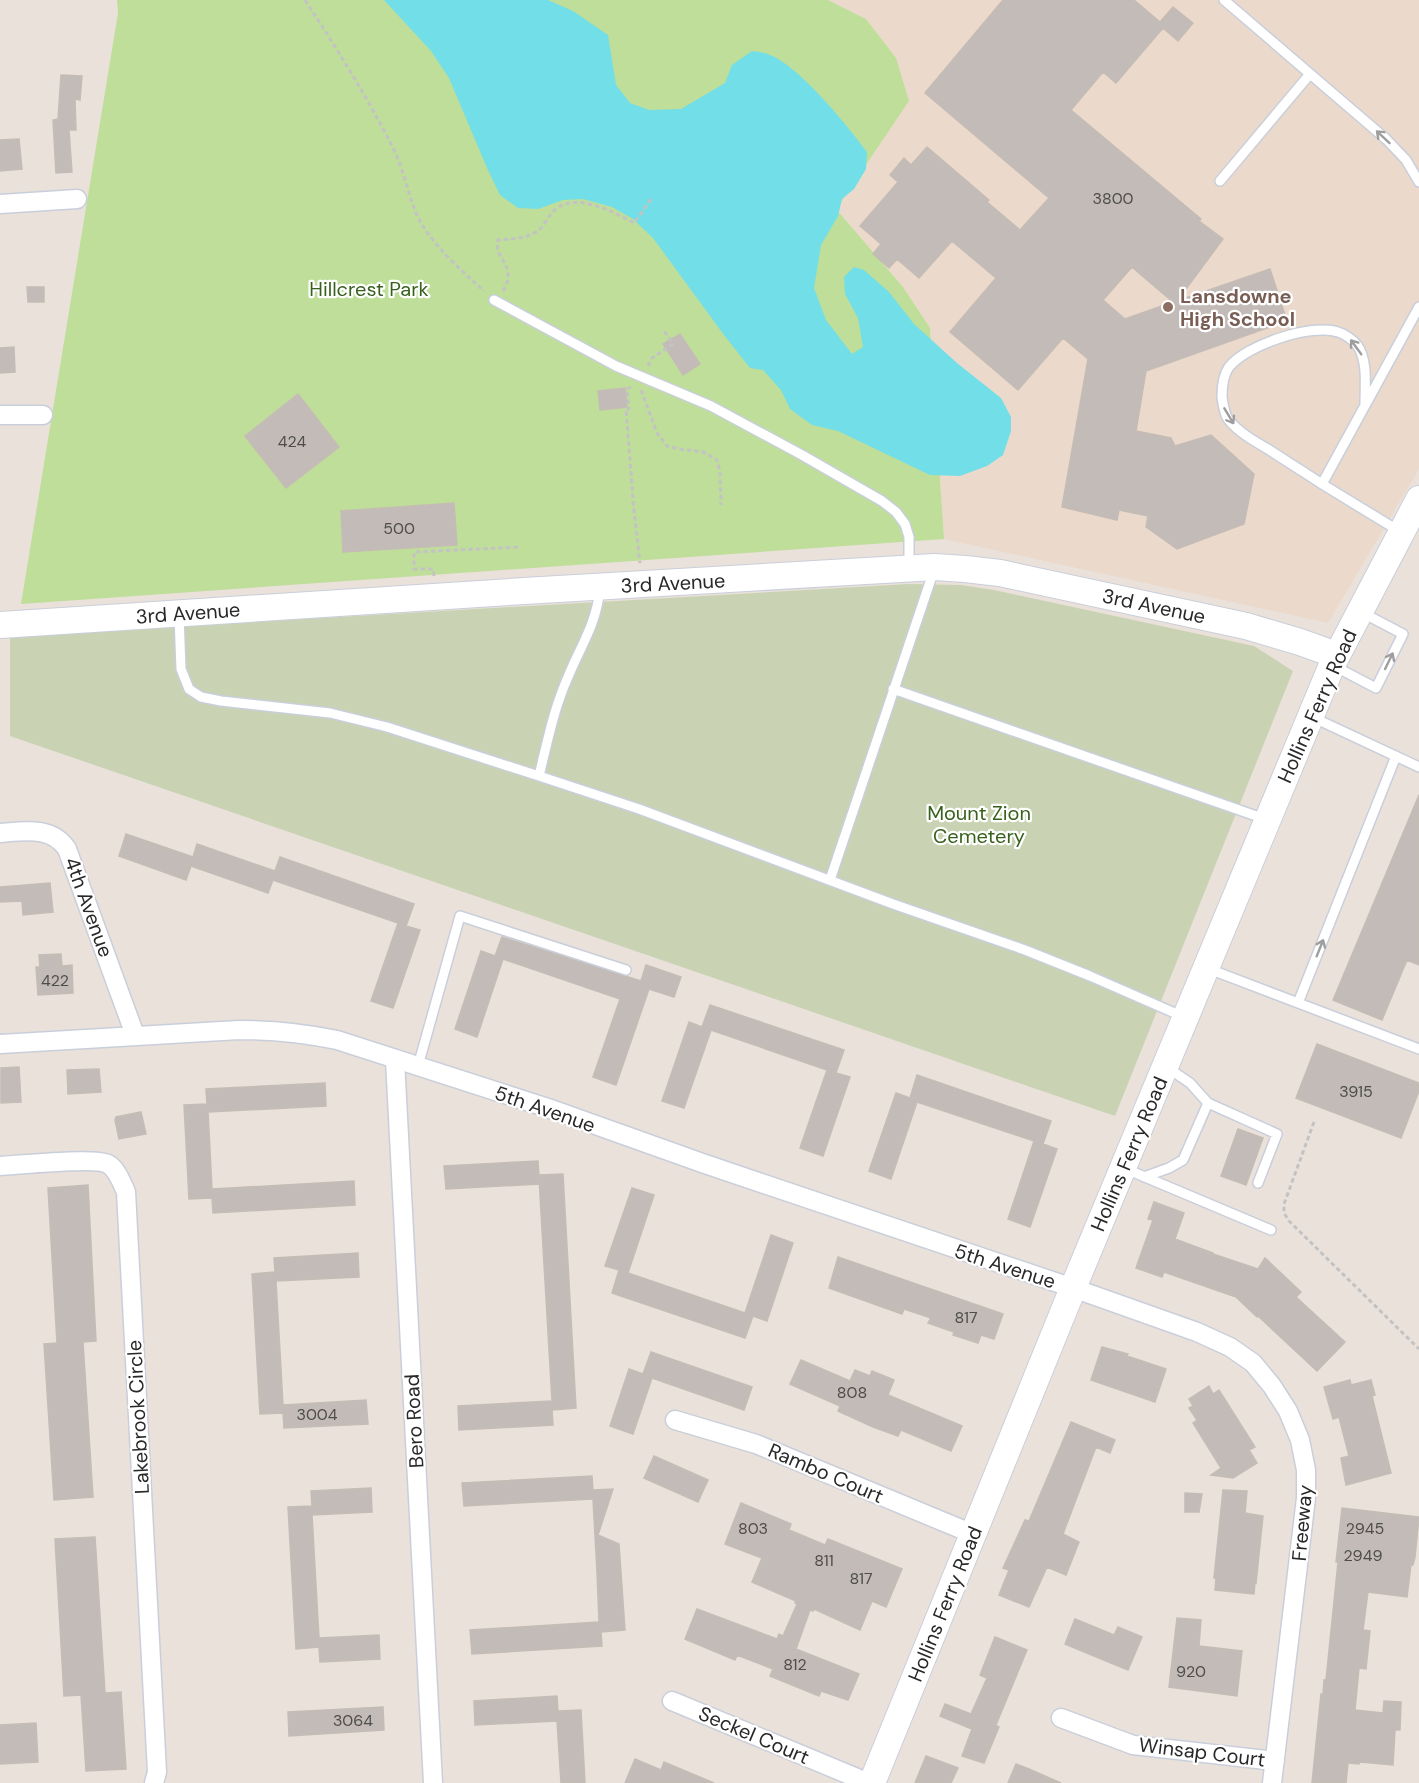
<svg xmlns="http://www.w3.org/2000/svg" width="1419" height="1783" font-family="'DM Sans',sans-serif">
<rect width="100%" height="100%" fill="#eae1db"/>
<path fill="#ebdacb" d="M 828,0 L 1419,0 L 1419,469 L 1328,623 L 944,539 L 930,328 L 903,287 L 836,209 L 866,19 Z"/>
<path fill="#bede99" d="M 117,0 L 828,0 L 866,19 L 896,58 L 909,101 L 836,209 L 903,287 L 930,328 L 944,539 L 21,604 L 118,13 Z"/>
<path fill="#c9d3b3" d="M 909,584 L 961,585 L 994,590 L 1254,646 L 1293,671 L 1115,1116 L 10,736 L 10,636 Z"/>
<path fill="#72dee8" d="M 384,0 L 548,0 L 573,11 L 608,35 L 616,85 L 630,103 L 649,110 L 681,109 L 725,83 L 732,65 L 752,51 C 757,52 765,52 770,55 C 799,66 848,126 867,152 L 866,169 L 854,189 L 842,199 L 838,216 L 821,245 L 814,288 L 826,320 L 852,354 L 863,347 L 858,318 L 845,294 L 844,277 L 854,267 L 864,270 L 889,292 L 914,324 L 957,363 L 1001,398 L 1011,417 L 1011,431 L 1003,455 L 987,466 L 960,476 L 930,475 L 838,431 L 812,425 L 790,409 L 781,390 L 763,370 L 750,368 L 724,335 L 653,238 L 633,219 L 612,207 L 583,199 L 563,200 L 538,209 L 518,208 L 500,195 L 487,168 L 449,78 L 431,51 Z"/>
<path fill="#c2bbb7" stroke="#c5bcb5" stroke-width="1.5" fill-rule="evenodd" d="M 1003,0 L 1134,0 L 1160,22 L 1173,7 L 1193,23 L 1178,41 L 1163,28 L 1116,83 L 1103,72 L 1071,110 L 1201,219 L 1199,221 L 1223,239 L 1177,301 L 1270,269 L 1287,321 L 1146,371 L 1136,431 L 1171,438 L 1175,446 L 1211,435 L 1254,474 L 1244,524 L 1177,549 L 1146,527 L 1148,516 L 1119,510 L 1117,520 L 1062,507 L 1088,359 L 1063,338 L 1018,390 L 950,332 L 996,278 L 952,241 L 919,278 L 897,259 L 889,268 L 873,254 L 881,244 L 860,226 L 898,182 L 890,175 L 904,158 L 911,165 L 927,147 L 989,200 L 987,202 L 1020,230 L 1049,198 L 925,93 ZM 1132,267 L 1154,286 L 1173,302 L 1125,319 L 1103,300 Z
M 61,75 L 82,76 L 80,100 L 75,99 L 76,130 L 69,130 L 72,172 L 56,173 L 53,120 L 58,119 Z
M 19,139 L 22,169 L 0,171 L 0,140 Z
M 27,287 L 44,287 L 44,302 L 28,302 Z
M 680,334 L 700,364 L 683,375 L 663,344 Z
M 14,347 L 15,372 L 0,373 L 0,348 Z
M 625,388 L 627,407 L 600,410 L 598,391 Z
M 298,394 L 339,447 L 286,488 L 245,436 Z
M 454,503 L 457,545 L 343,552 L 341,511 Z
M 1419,795 L 1419,965 L 1407,960 L 1382,1020 L 1333,1000 Z
M 126,834 L 193,857 L 197,844 L 275,871 L 280,857 L 414,904 L 406,926 L 420,930 L 393,1008 L 371,1001 L 398,923 L 273,880 L 268,893 L 191,866 L 186,880 L 119,856 Z
M 50,883 L 53,912 L 23,915 L 22,901 L 0,902 L 0,887 Z
M 502,937 L 641,981 L 646,965 L 681,977 L 674,997 L 649,989 L 616,1085 L 593,1077 L 620,999 L 503,959 L 477,1037 L 455,1029 L 481,951 L 495,956 Z
M 61,954 L 62,966 L 72,965 L 73,993 L 38,995 L 36,967 L 40,967 L 39,955 Z
M 710,1005 L 844,1050 L 836,1073 L 850,1077 L 823,1156 L 800,1148 L 827,1070 L 711,1030 L 684,1108 L 662,1101 L 689,1022 L 702,1027 Z
M 1317,1044 L 1419,1083 L 1419,1091 L 1401,1138 L 1296,1098 Z
M 19,1067 L 21,1102 L 1,1103 L 1,1068 Z
M 99,1069 L 101,1092 L 68,1094 L 67,1070 Z
M 917,1075 L 1051,1121 L 1043,1144 L 1057,1149 L 1030,1227 L 1008,1219 L 1034,1141 L 917,1102 L 891,1179 L 869,1171 L 896,1093 L 910,1098 Z
M 325,1083 L 326,1106 L 208,1112 L 212,1189 L 354,1181 L 355,1205 L 213,1213 L 212,1198 L 189,1199 L 184,1105 L 207,1104 L 206,1089 Z
M 141,1112 L 146,1134 L 119,1139 L 115,1120 L 116,1117 Z
M 1238,1129 L 1263,1138 L 1246,1185 L 1221,1176 Z
M 538,1161 L 539,1175 L 563,1174 L 576,1408 L 552,1410 L 553,1425 L 459,1430 L 458,1406 L 552,1401 L 539,1178 L 540,1184 L 446,1189 L 444,1166 Z
M 88,1185 L 96,1341 L 83,1342 L 93,1497 L 54,1500 L 44,1344 L 57,1343 L 48,1188 Z
M 632,1188 L 654,1195 L 628,1273 L 745,1313 L 771,1235 L 793,1243 L 767,1321 L 753,1316 L 745,1338 L 612,1293 L 619,1270 L 605,1266 Z
M 1154,1202 L 1184,1213 L 1175,1239 L 1213,1253 L 1213,1254 L 1258,1269 L 1265,1258 L 1301,1292 L 1296,1297 L 1345,1342 L 1317,1371 L 1258,1316 L 1257,1317 L 1236,1297 L 1164,1272 L 1162,1277 L 1136,1268 L 1153,1220 L 1148,1219 Z
M 358,1253 L 359,1277 L 276,1281 L 283,1405 L 366,1400 L 368,1424 L 284,1428 L 283,1413 L 260,1414 L 252,1274 L 275,1272 L 274,1258 Z
M 838,1257 L 1003,1314 L 994,1339 L 981,1335 L 978,1343 L 953,1335 L 954,1332 L 928,1323 L 931,1318 L 904,1309 L 902,1314 L 829,1288 Z
M 1102,1347 L 1128,1354 L 1127,1356 L 1166,1369 L 1155,1402 L 1091,1380 Z
M 651,1352 L 752,1387 L 744,1410 L 652,1378 L 633,1434 L 610,1426 L 629,1369 L 643,1374 Z
M 801,1360 L 850,1381 L 855,1370 L 870,1376 L 872,1371 L 894,1380 L 888,1395 L 962,1426 L 951,1451 L 901,1430 L 898,1436 L 873,1427 L 838,1411 L 840,1406 L 790,1384 Z
M 1350,1380 L 1351,1385 L 1371,1380 L 1375,1395 L 1372,1396 L 1391,1473 L 1346,1485 L 1341,1458 L 1349,1456 L 1339,1417 L 1333,1419 L 1324,1387 Z
M 1209,1386 L 1213,1394 L 1219,1390 L 1255,1447 L 1249,1450 L 1257,1463 L 1233,1478 L 1211,1475 L 1221,1468 L 1193,1423 L 1197,1420 L 1189,1408 L 1193,1406 L 1189,1399 Z
M 1071,1422 L 1115,1440 L 1110,1453 L 1096,1447 L 1063,1534 L 1079,1542 L 1066,1575 L 1047,1567 L 1029,1607 L 999,1595 L 1009,1570 L 1003,1568 L 1025,1520 L 1029,1521 Z
M 654,1456 L 708,1480 L 698,1502 L 644,1478 Z
M 592,1476 L 593,1490 L 613,1489 L 598,1535 L 619,1544 L 625,1630 L 601,1632 L 602,1646 L 472,1654 L 470,1630 L 599,1622 L 597,1572 L 593,1499 L 464,1506 L 462,1483 Z
M 371,1488 L 372,1512 L 312,1515 L 319,1638 L 379,1635 L 380,1659 L 320,1662 L 319,1647 L 296,1649 L 288,1507 L 312,1506 L 311,1491 Z
M 1223,1490 L 1247,1491 L 1245,1513 L 1263,1516 L 1256,1583 L 1255,1582 L 1254,1594 L 1215,1590 L 1216,1578 L 1214,1578 Z
M 1185,1493 L 1202,1494 L 1199,1512 L 1185,1512 Z
M 741,1503 L 791,1524 L 789,1530 L 825,1545 L 828,1539 L 902,1569 L 886,1607 L 872,1601 L 860,1630 L 814,1609 L 813,1611 L 810,1610 L 796,1649 L 859,1674 L 848,1700 L 821,1691 L 819,1696 L 770,1676 L 773,1669 L 737,1655 L 735,1660 L 685,1639 L 697,1609 L 777,1639 L 779,1634 L 783,1636 L 797,1604 L 795,1603 L 796,1601 L 752,1582 L 762,1558 L 725,1544 Z
M 1342,1508 L 1419,1517 L 1415,1557 L 1413,1565 L 1411,1565 L 1407,1597 L 1368,1592 L 1363,1630 L 1370,1631 L 1366,1669 L 1359,1668 L 1355,1710 L 1383,1713 L 1384,1701 L 1401,1702 L 1400,1730 L 1395,1730 L 1393,1765 L 1360,1762 L 1359,1764 L 1348,1763 L 1346,1783 L 1312,1783 L 1321,1694 L 1323,1694 L 1324,1680 L 1326,1680 L 1338,1562 L 1336,1562 Z
M 95,1537 L 105,1693 L 121,1692 L 126,1769 L 86,1771 L 81,1695 L 64,1696 L 55,1539 Z
M 1177,1618 L 1201,1620 L 1199,1646 L 1242,1651 L 1237,1696 L 1169,1687 Z
M 1075,1619 L 1114,1635 L 1118,1627 L 1142,1637 L 1128,1670 L 1065,1644 Z
M 995,1637 L 1027,1650 L 996,1725 L 999,1727 L 984,1763 L 962,1756 L 972,1729 L 940,1716 L 945,1704 L 971,1714 L 987,1678 L 980,1675 Z
M 557,1696 L 558,1711 L 581,1710 L 585,1783 L 561,1783 L 557,1721 L 475,1725 L 474,1701 Z
M 383,1707 L 384,1730 L 289,1736 L 288,1712 Z
M 36,1723 L 38,1762 L 0,1764 L 0,1725 Z
M 926,1756 L 958,1768 L 951,1783 L 915,1783 Z
M 635,1759 L 661,1770 L 664,1762 L 714,1783 L 625,1783 Z
M 1016,1764 L 1029,1769 L 1061,1783 L 1008,1783 Z"/>
<g fill="none" stroke-linecap="round" stroke-linejoin="round">
<g stroke="#c9cfda" stroke-width="12">
<path id="lane" d="M 1224,0 L 1386,139 L 1406,160 L 1419,182
M 1220,181 L 1310,74
M 494,300 L 616,366 L 711,406 L 802,455 L 882,501 L 896,512 L 905,524 L 909,537 L 909,566
M 1365,403 C 1365,385 1368,360 1357,345 C 1353,340 1345,334 1338,332 C 1312,323 1246,345 1229,367 C 1223,375 1222,387 1222,397 C 1223,404 1224,413 1228,419 C 1238,432 1254,441 1268,449 C 1286,461 1304,472 1322,484 L 1419,307
M 1322,484 L 1399,531
M 179,616 L 181,669 L 189,689 L 201,697 L 221,701 L 330,713 L 387,727 L 539,776 L 639,809 L 893,904 L 1025,950 L 1090,976 L 1184,1017
M 1334,666 L 1376,688 L 1403,634 L 1361,612
M 893,689 L 1265,819
M 1312,717 L 1419,767
M 539,776 C 547,743 554,708 568,677 C 581,645 596,625 600,589
M 830,880 L 934,570
M 1209,969 L 1419,1049
M 1298,1003 L 1396,756
M 418,1066 L 460,916 L 626,970
M 1168,1068 L 1190,1083 L 1208,1103 L 1277,1134 L 1258,1183
M 1126,1169 L 1271,1230
M 1144,1177 L 1169,1168 L 1183,1160 L 1208,1103"/>
</g>
<g stroke="#c9cfda" stroke-width="21">
<path id="street" d="M 0,204 L 77,199
M 0,415 L 43,415
M 0,833 C 25,831 52,826 67,849 L 135,1035
M 0,1044 L 239,1030 C 273,1030 303,1033 337,1040 L 548,1108 L 705,1164 L 1073,1288 L 1197,1332 L 1230,1347 L 1253,1363 L 1272,1386 L 1288,1411 L 1300,1440 L 1306,1470 L 1306,1498 L 1272,1783
M 395,1060 L 433,1783
M 0,1166 C 18,1165 96,1157 108,1164 C 117,1169 122,1183 126,1192 L 157,1772 L 154,1783
M 675,1420 L 756,1444 L 973,1534
M 672,1701 L 869,1783
M 1061,1718 L 1133,1745 L 1275,1761"/>
</g>
<g stroke="#c9cfda" stroke-width="28">
<path id="secondary" d="M 0,625 L 524,591 L 935,567 L 965,569 L 1000,573 L 1246,626 L 1300,642 L 1336,655
M 872,1783 L 1073,1288 L 1332,665 L 1419,499"/>
</g>
<path stroke="#c3c3c3" stroke-width="3" stroke-dasharray="4.5 3" stroke-linecap="butt" d="M 305,0 C 337,49 368,98 394,150 C 404,171 408,194 417,215 C 429,242 462,271 484,291
M 503,291 C 519,264 493,261 498,240 C 510,239 523,239 534,233 C 544,229 547,216 556,209 C 576,192 614,212 634,223 L 651,199
M 648,366 L 652,358 L 673,344 L 664,331
M 631,387 L 627,389 L 629,409 L 626,409 L 634,511 L 640,563
M 641,390 L 657,433 L 667,446 L 680,449 L 703,452 L 717,460 L 720,472 L 721,505
M 434,576 L 433,569 L 414,569 L 414,552 L 521,547
M 1314,1122 L 1284,1204 L 1284,1213 L 1289,1221 L 1419,1349"/>
<use href="#lane" stroke="#fff" stroke-width="9"/>
<use href="#street" stroke="#fff" stroke-width="18"/>
<use href="#secondary" stroke="#fff" stroke-width="26"/>
</g>
<defs><path id="oneway-shaft" d="M-6 0H5M1.5-3L5.5 0L1.5 3" fill="none" stroke-width="1.6" stroke-linecap="round" stroke-linejoin="round" transform="scale(1.5)"/></defs>
<g stroke="#9e9e9e">
<use href="#oneway-shaft" transform="translate(1383 137) rotate(-137)"/>
<use href="#oneway-shaft" transform="translate(1356 347) rotate(-126)"/>
<use href="#oneway-shaft" transform="translate(1229 416) rotate(59)"/>
<use href="#oneway-shaft" transform="translate(1389 661) rotate(-64)"/>
<use href="#oneway-shaft" transform="translate(1320 948) rotate(-68)"/>
</g>
<circle fill="#8d6e63" stroke="#fff" stroke-width="2" cx="1168" cy="307" r="6"/>
<g text-anchor="middle" dominant-baseline="central" stroke-width="4.5" stroke-linejoin="round" paint-order="stroke">
<g font-size="16" fill="#4e4d4c">
<text x="1113" y="198">3800</text>
<text x="292" y="441">424</text>
<text x="399" y="528">500</text>
<text x="55" y="980">422</text>
<text x="1356" y="1091">3915</text>
<text x="966" y="1317">817</text>
<text x="852" y="1392">808</text>
<text x="317" y="1414">3004</text>
<text x="753" y="1528">803</text>
<text x="1365" y="1528">2945</text>
<text x="1363" y="1555">2949</text>
<text x="824" y="1560">811</text>
<text x="861" y="1578">817</text>
<text x="795" y="1664">812</text>
<text x="1191" y="1671">920</text>
<text x="353" y="1720">3064</text>
</g>
<g font-size="20" fill="#38611d" stroke="#fff">
<text x="369" y="289">Hillcrest Park</text>
<text x="979" y="813">Mount Zion<tspan x="979" dy="23">Cemetery</tspan></text>
</g>
<g font-size="20" font-weight="bold" fill="#785e54" stroke="#fff" text-anchor="start">
<text x="1180" y="296">Lansdowne<tspan x="1180" dy="23">High School</tspan></text>
</g>
<g font-size="20" fill="#282828" stroke="#fff">
<text transform="translate(673 583) rotate(-3)">3rd Avenue</text>
<text transform="translate(1154 606) rotate(12)">3rd Avenue</text>
<text transform="translate(188 613) rotate(-4)">3rd Avenue</text>
<text transform="translate(1317 706) rotate(-66)">Hollins Ferry Road</text>
<text transform="translate(89 907) rotate(70)">4th Avenue</text>
<text transform="translate(545 1109) rotate(19)">5th Avenue</text>
<text transform="translate(1129 1154) rotate(-67)">Hollins Ferry Road</text>
<text transform="translate(1005 1266) rotate(18)">5th Avenue</text>
<text transform="translate(138 1417) rotate(-93)">Lakebrook Circle</text>
<text transform="translate(414 1421) rotate(-93)">Bero Road</text>
<text transform="translate(826 1473) rotate(23)">Rambo Court</text>
<text transform="translate(1302 1523) rotate(-85)">Freeway</text>
<text transform="translate(945 1604) rotate(-68)">Hollins Ferry Road</text>
<text transform="translate(754 1735) rotate(23)">Seckel Court</text>
<text transform="translate(1202 1752) rotate(7)">Winsap Court</text>
</g>
</g>
</svg>
